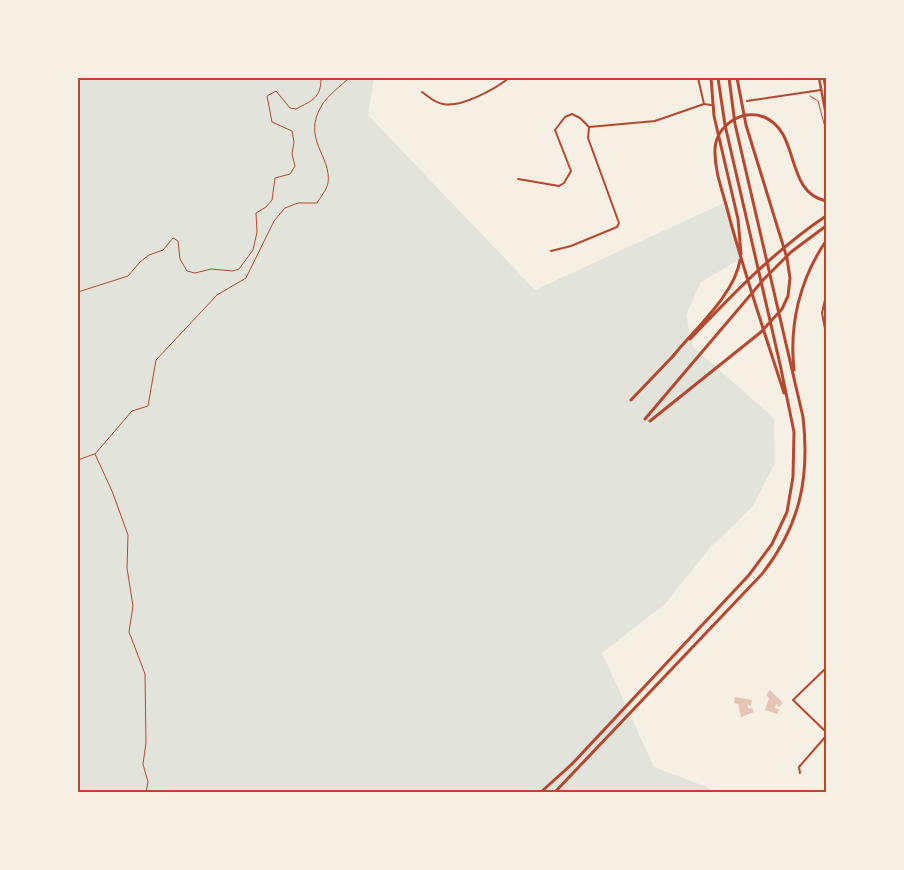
<svg xmlns="http://www.w3.org/2000/svg" width="904" height="870" font-family="Manrope,sans-serif">
<rect width="100%" height="100%" fill="#f6efe4"/>
<path fill="#e2e4dc" d="M 78,78 L 374,78 L 368,115 L 535,290 L 726,202 L 740,259 L 701,282 L 686,315 L 693,347 L 774,418 L 775,463 L 753,506 L 709,549 L 665,604 L 602,653 L 654,767 L 709,788 L 711,792 L 78,792 Z"/>
<path fill="#e6c5b7" d="M 770,690 L 783,703 L 779,707 L 776,704 L 775,708 L 779,709 L 777,714 L 765,710 L 769,698 L 766,695 Z
M 735,697 L 752,700 L 751,706 L 747,705 L 749,709 L 752,708 L 754,712 L 741,717 L 738,704 L 734,703 Z"/>
<g fill="none" stroke-linecap="round" stroke-linejoin="round">
<path stroke="#b5482f" stroke-width="1" d="M 823,78 L 826,96
M 810,96 L 818,101 L 826,131
M 78,292 L 128,276 L 140,262 L 149,255 L 163,250 L 173,238 L 178,241 L 180,259 L 187,271 L 195,273 L 211,269 L 233,271 L 239,269 L 253,250 L 257,232 L 256,213 L 266,207 L 272,200 L 275,178 L 290,174 L 295,166 L 292,154 L 294,142 L 292,131 L 272,122 L 267,96 L 276,91 L 290,108 L 296,109 C 313,100 321,98 321,78
M 95,454 L 132,411 L 148,406 L 156,360 L 217,295 L 246,278 L 274,221 L 285,208 L 298,203 L 317,203 C 320,198 327,189 328,183 C 332,156 301,139 322,105 C 328,95 341,86 349,78
M 95,454 L 112,491 L 128,535 L 127,568 L 133,606 L 129,632 L 145,674 L 146,743 L 143,764 L 148,782 L 146,792
M 78,460 L 94,454"/>
<path stroke="#b5482f" stroke-width="2" d="M 698,78 L 704,104 L 711,105
M 422,92 C 429,97 435,103 443,104 C 461,108 495,89 509,78
M 747,101 L 821,90
M 589,127 L 655,121 L 704,104
M 518,179 L 559,186 L 564,183 L 571,171 L 555,130 L 565,117 L 572,114 L 580,118 L 589,127 L 588,138 L 619,223 L 617,227 L 571,246 L 551,251
M 826,295 L 822,313 L 826,334
M 826,668 L 793,700 L 826,732
M 800,773 L 799,767 L 826,736"/>
<path stroke="#b5482f" stroke-width="2.5" d="M 819,78 L 826,115"/>
<path stroke="#b5482f" stroke-width="3" d="M 690,339 C 733,294 774,251 826,216
M 631,400 L 675,354
M 645,419 L 764,279 L 791,252 L 826,226"/>
<path stroke="#b5482f" stroke-width="3" d="M 711,78 L 714,116 L 738,219 L 741,254
M 673,356 C 694,330 735,294 740,260
M 794,370 C 789,324 800,279 826,241
M 784,393 C 765,334 745,275 729,216 C 724,195 714,171 715,149 C 716,126 742,108 764,117 C 801,132 784,192 826,201
M 650,421 L 761,332 L 782,309 L 788,296 L 790,278 L 787,258 L 746,125 L 737,78
M 541,792 L 572,764 L 749,575 L 772,544 L 787,512 L 793,477 L 794,432 L 780,364 L 725,125 L 718,78
M 555,792 L 762,574 C 800,526 810,478 803,417 L 735,124 L 729,78"/>
</g>
<rect width="904" height="870" fill="none" stroke="#f6efe4" stroke-width="158"/>
<rect x="79" y="79" width="746" height="712" fill="none" stroke="#b5482f" stroke-width="2"/>
</svg>
